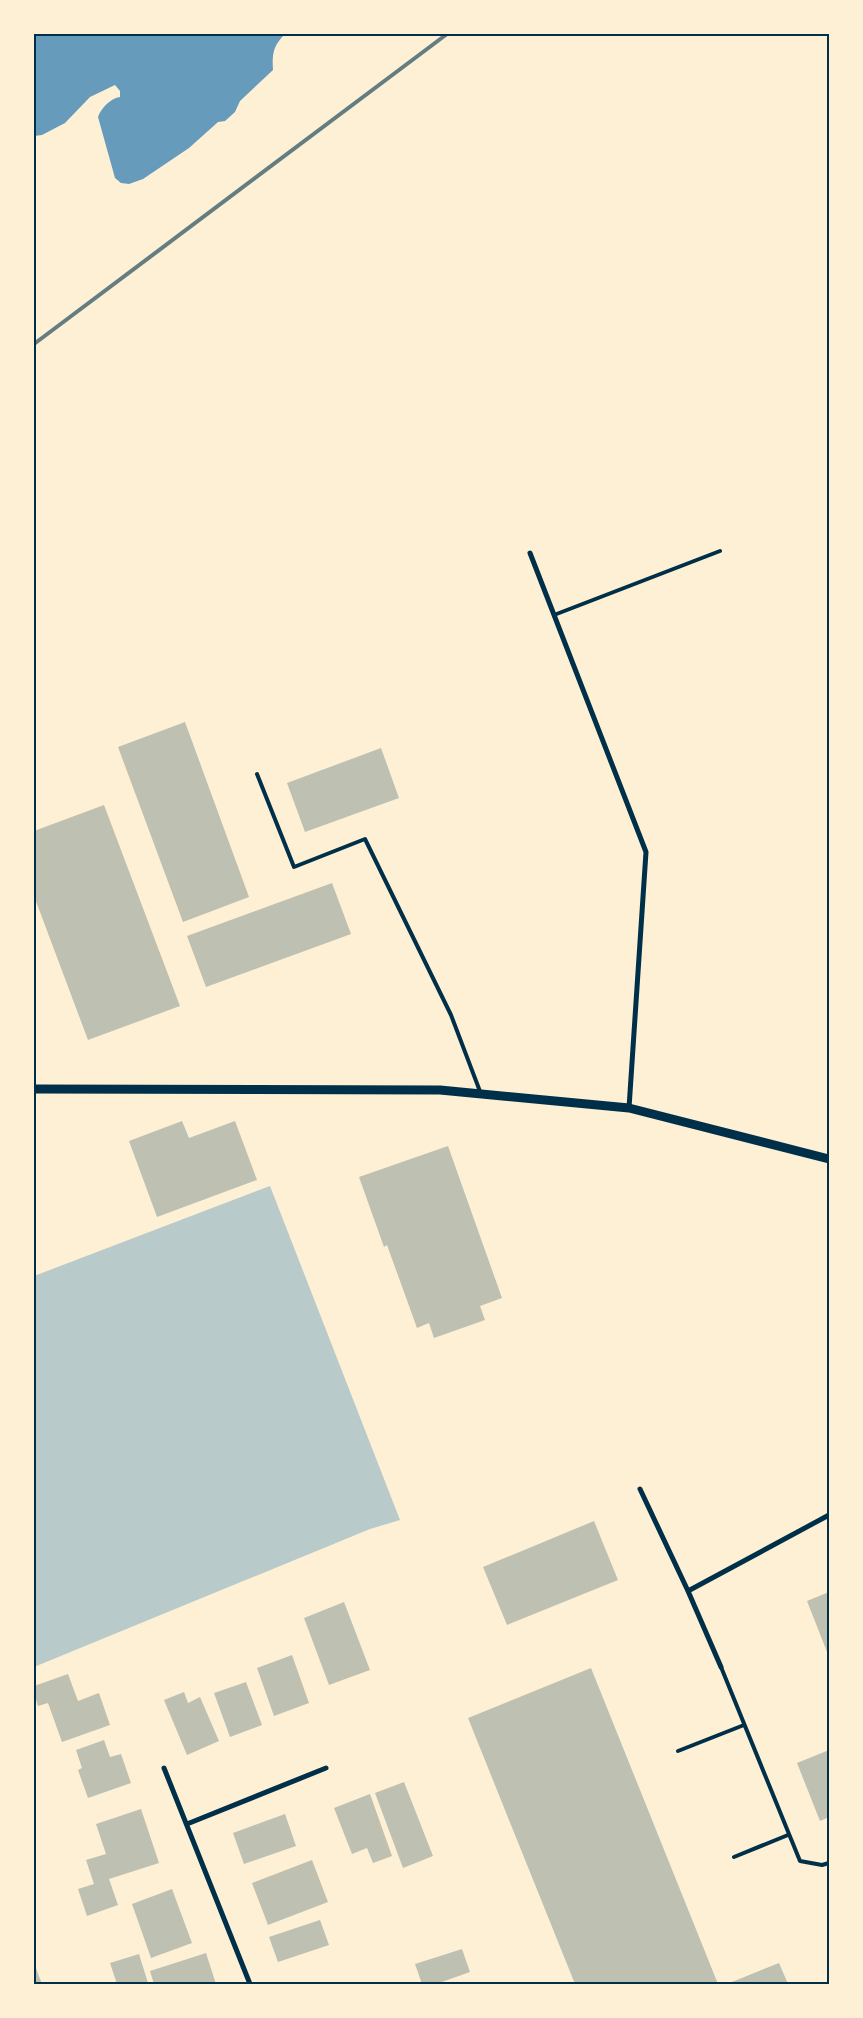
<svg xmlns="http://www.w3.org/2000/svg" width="863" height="2018" font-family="Inter,sans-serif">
<rect width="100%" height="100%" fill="#fdf0d5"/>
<path fill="#b9caca" d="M 270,1186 L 400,1520 L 370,1529 L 34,1667 L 34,1276 Z"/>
<path fill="#669bbc" d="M 34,34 L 285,34 C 273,46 272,54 273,70 L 240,101 L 235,112 L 225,121 L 218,122 L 189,148 L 143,179 L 129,184 L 121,183 L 115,178 L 98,117 C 101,108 111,98 120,97 L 120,91 L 115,85 L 90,97 L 65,123 L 42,135 L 34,136 Z"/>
<path fill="#bec0b2" d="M 185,722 L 249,897 L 183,922 L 118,747 Z
M 381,748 L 399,798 L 305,832 L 287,783 Z
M 104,805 L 180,1006 L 88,1040 L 34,896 L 34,831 Z
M 332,883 L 351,934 L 206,987 L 187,936 Z
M 182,1121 L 189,1138 L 235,1121 L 257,1180 L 157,1217 L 129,1141 Z
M 448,1146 L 502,1298 L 480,1306 L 485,1320 L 434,1338 L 429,1323 L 417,1328 L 387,1245 L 384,1247 L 359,1177 Z
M 594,1521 L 618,1580 L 507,1625 L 483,1567 Z
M 829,1592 L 829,1657 L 807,1601 Z
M 344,1602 L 370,1670 L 329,1685 L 304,1618 Z
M 292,1655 L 309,1703 L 274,1716 L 257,1668 Z
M 591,1668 L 718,1984 L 575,1984 L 468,1718 Z
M 68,1674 L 78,1701 L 99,1693 L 110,1725 L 62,1742 L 48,1703 L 38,1706 L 34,1693 L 34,1686 Z
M 246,1682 L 262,1725 L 230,1737 L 214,1693 Z
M 184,1692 L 188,1703 L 200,1697 L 219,1741 L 187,1755 L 164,1700 Z
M 104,1740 L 110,1757 L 121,1754 L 131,1783 L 88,1798 L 78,1770 L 82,1768 L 76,1750 Z
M 829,1750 L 829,1817 L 820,1821 L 797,1763 Z
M 404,1782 L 433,1856 L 403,1868 L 375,1793 Z
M 370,1794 L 392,1856 L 373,1863 L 367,1848 L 352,1854 L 334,1808 Z
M 141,1809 L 159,1863 L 109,1879 L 118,1905 L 87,1916 L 78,1889 L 94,1884 L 86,1860 L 106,1854 L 96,1824 Z
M 285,1814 L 296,1846 L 244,1864 L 233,1833 Z
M 312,1860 L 328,1902 L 268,1925 L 252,1883 Z
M 172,1889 L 192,1943 L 151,1958 L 132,1904 Z
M 320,1920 L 329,1945 L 278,1962 L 269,1937 Z
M 462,1949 L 470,1972 L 436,1984 L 422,1984 L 415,1964 Z
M 206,1953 L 216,1984 L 154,1984 L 150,1971 Z
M 139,1954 L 148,1983 L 117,1984 L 110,1963 Z
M 34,1963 L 42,1984 L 34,1984 Z
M 779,1963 L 788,1984 L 727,1984 Z"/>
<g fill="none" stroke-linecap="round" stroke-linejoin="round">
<path stroke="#003049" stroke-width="4" d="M 554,615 L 720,551
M 257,774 L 294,867 L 365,839 L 451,1015 L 481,1094
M 721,1667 L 800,1861 L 822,1865 L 829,1863
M 678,1751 L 744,1725
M 734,1857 L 788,1835"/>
<path stroke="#003049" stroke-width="5" d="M 530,553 L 646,852 L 629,1108
M 640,1489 L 688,1591 L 721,1667
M 688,1591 L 829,1515
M 164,1768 L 250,1984
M 187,1824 L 326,1768"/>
<path stroke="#003049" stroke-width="9" d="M 34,1089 L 440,1090 L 629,1108 L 829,1159"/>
<path stroke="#657d81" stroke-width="4" d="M 34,344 L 447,34"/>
</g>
<rect width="863" height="2018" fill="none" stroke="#fdf0d5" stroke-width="70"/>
<rect x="35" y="35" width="793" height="1948" fill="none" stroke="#003049" stroke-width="2"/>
</svg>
